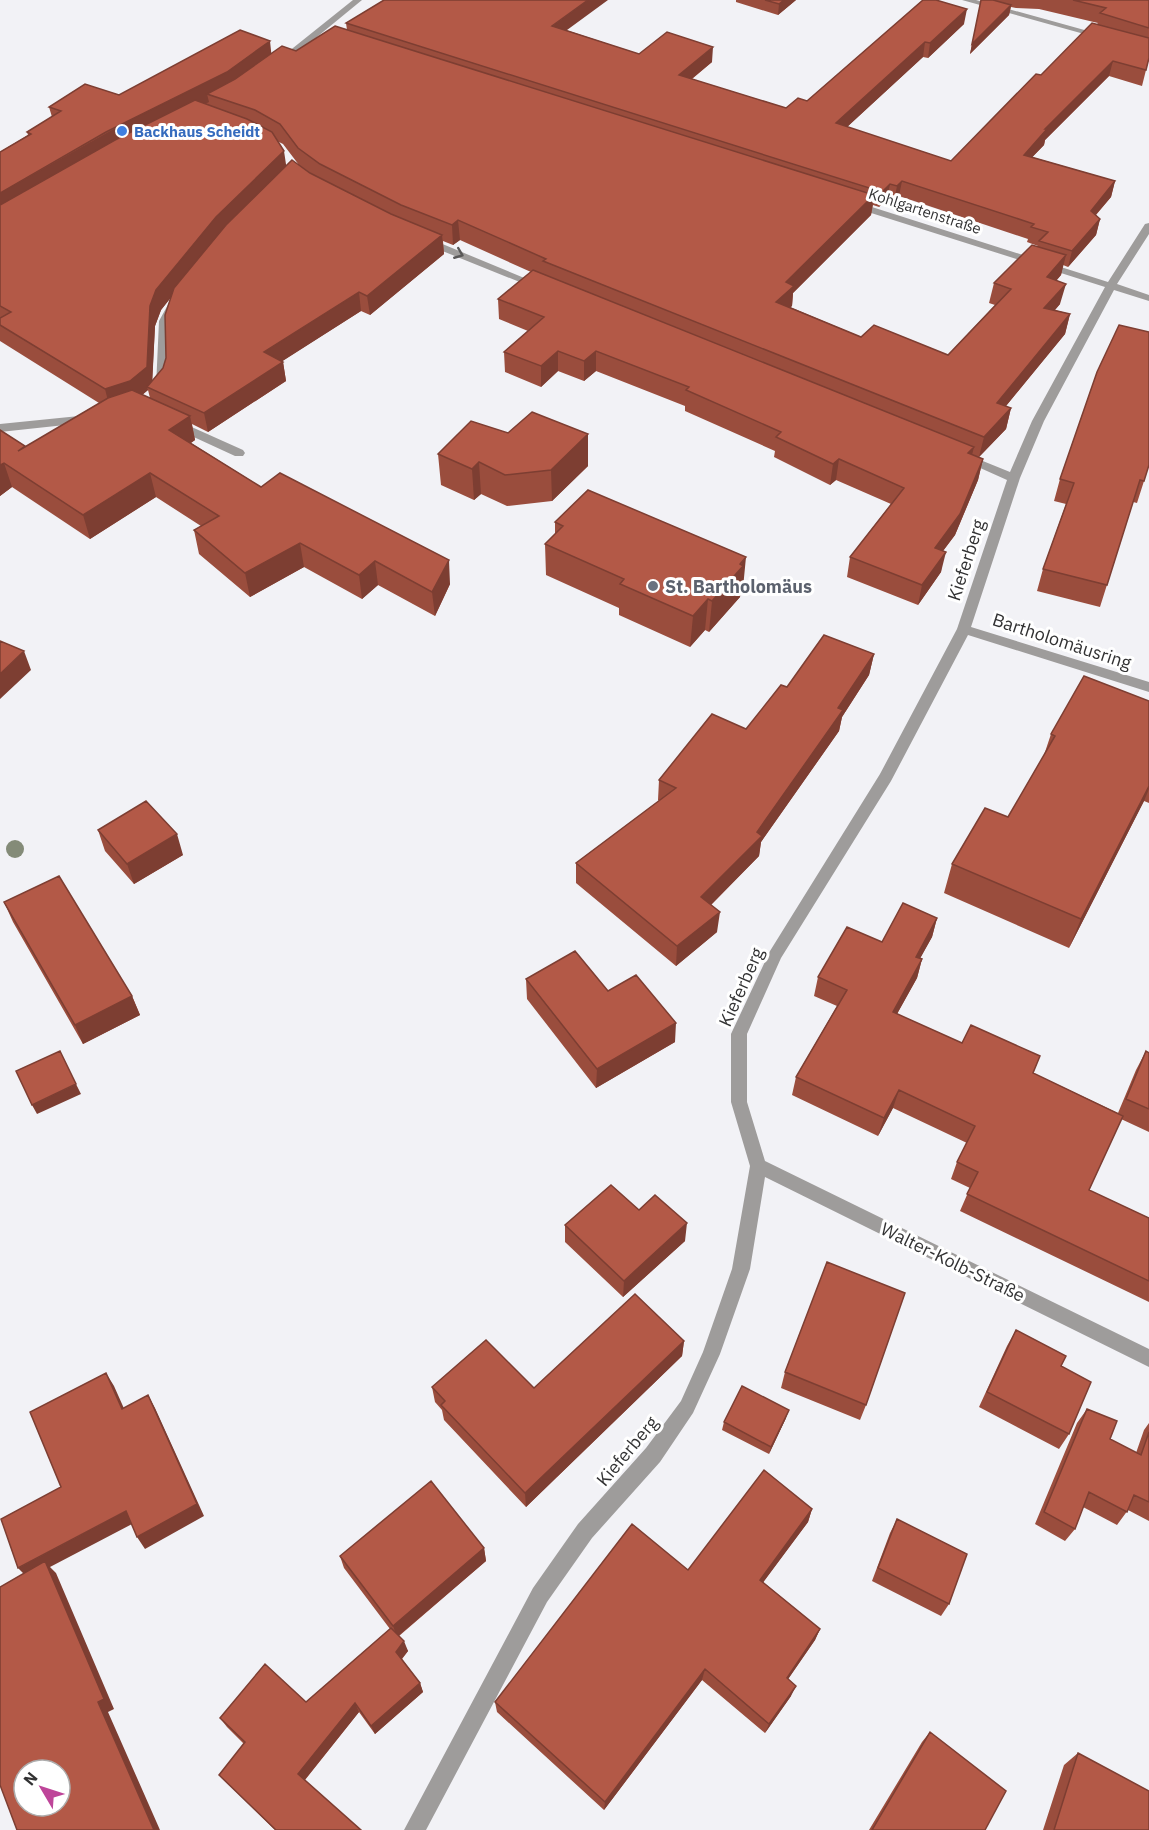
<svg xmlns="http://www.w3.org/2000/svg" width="1149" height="1830" font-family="'IBM Plex Sans',sans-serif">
<rect width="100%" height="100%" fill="#f2f2f6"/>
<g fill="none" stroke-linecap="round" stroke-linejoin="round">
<path fill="#9e9c9b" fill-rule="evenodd" d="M 353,0 L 362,0 L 284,64 L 278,64 L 278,60 Z
M 962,0 L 976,0 L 1106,36 L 1102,39 Z
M 853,201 L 1108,282 L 1145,224 L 1149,223 L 1149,234 L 1117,284 L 1149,295 L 1149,301 L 1114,290 L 1044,421 L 1020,478 L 971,627 L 1149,682 L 1149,692 L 968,635 L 891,781 L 781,958 L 747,1034 L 747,1102 L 765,1161 L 1149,1349 L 1149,1367 L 765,1177 L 750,1269 L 720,1354 L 693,1413 L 660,1462 L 592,1538 L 547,1602 L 426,1830 L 404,1830 L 533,1588 L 578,1524 L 646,1448 L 681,1401 L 703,1352 L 732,1269 L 750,1166 L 731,1102 L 731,1034 L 770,951 L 880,774 L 957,629 L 1007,480 L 958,458 L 964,454 L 968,455 L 1010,472 L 1032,421 L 1105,287 L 849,206 L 848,204 Z
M 420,238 L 428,238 L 546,287 L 537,289 L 420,242 Z
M 174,300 L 179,303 L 169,321 L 168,387 L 162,390 L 156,387 L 159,321 L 170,301 Z
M 89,415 L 95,419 L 93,422 L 0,432 L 0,424 Z
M 176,420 L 243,450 L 245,453 L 243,456 L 235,456 L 172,427 L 170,424 Z"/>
</g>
<circle fill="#848b78" cx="15" cy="849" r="9"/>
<path fill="#9a4d3d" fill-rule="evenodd" d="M 736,0 L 796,0 L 778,15 L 736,2 Z
M 923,0 L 964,24 L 928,58 L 923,57 L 847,127 L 951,161 L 1041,75 L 1098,23 L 1039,9 L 1016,8 L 1011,7 L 1009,15 L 970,54 L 981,0 L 1149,0 L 1149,58 L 1142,86 L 1109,76 L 1045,140 L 1044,145 L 1032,157 L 1115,181 L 1111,197 L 1096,215 L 1100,219 L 1096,235 L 1068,267 L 1063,265 L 1061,275 L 1056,281 L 1060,304 L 1055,310 L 1070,314 L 1065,334 L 1006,406 L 1011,408 L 1006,429 L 979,457 L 983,459 L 978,480 L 955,535 L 943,551 L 941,572 L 918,605 L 847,577 L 850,557 L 891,504 L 836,480 L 830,485 L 774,457 L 775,451 L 685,411 L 685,406 L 596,371 L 584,381 L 558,371 L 541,387 L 505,372 L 504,352 L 528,331 L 499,319 L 498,299 L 531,272 L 460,240 L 453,245 L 443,241 L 444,254 L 370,315 L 361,311 L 282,361 L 283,362 L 286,381 L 208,432 L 192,424 L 195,440 L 191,443 L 261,487 L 450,584 L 435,616 L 378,585 L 362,599 L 304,567 L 250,597 L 199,554 L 194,530 L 201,526 L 156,497 L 90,539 L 12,487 L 0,496 L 0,430 L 25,446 L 26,447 L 99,403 L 0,341 L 0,152 L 28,135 L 27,132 L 52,117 L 49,107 L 119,95 L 271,53 L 296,51 L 347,30 L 346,23 L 566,30 L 639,54 L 712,62 L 692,79 L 786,108 L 807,101 ZM 277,141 L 283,144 L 299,165 L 286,166 ZM 899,196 L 1028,239 L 1027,242 L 1038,246 L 994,283 L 989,303 L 995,305 L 948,355 L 861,337 L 790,307 L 792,306 L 793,293 L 871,215 L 873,205 L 879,207 L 887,199 L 894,201 ZM 172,296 L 166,358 L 163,368 L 152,382 L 155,326 L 161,310 ZM 148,390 L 150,398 L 142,395 Z
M 1097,372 L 1144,481 L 1137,503 L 1133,502 L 1100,607 L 1037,591 L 1043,569 L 1066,504 L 1054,501 L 1060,479 Z
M 508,433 L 588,434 L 588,466 L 552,501 L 507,506 L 481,494 L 474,500 L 441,485 L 438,454 Z
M 555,522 L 743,588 L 741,590 L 740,597 L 709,632 L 705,630 L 690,647 L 619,615 L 619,608 L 546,575 L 545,544 L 555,534 Z
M 874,654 L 869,675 L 842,717 L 839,731 L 761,842 L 759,856 L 711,905 L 717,932 L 676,966 L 576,883 L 576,863 L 659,801 L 658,800 L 659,780 L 746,729 L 787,687 Z
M 1149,701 L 1149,803 L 1144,801 L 1069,948 L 944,893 L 952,864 L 1008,817 L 1043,758 L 1051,734 Z
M 98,830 L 183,855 L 134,884 L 105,851 Z
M 4,902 L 132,996 L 140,1015 L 83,1044 L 13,922 Z
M 937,918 L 932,937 L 920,958 L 922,959 L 917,978 L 897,1014 L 962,1043 L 1040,1056 L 1033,1073 L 1118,1113 L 1136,1070 L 1146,1051 L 1149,1053 L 1149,1132 L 1121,1119 L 1089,1190 L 1149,1218 L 1149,1302 L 960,1211 L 970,1188 L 951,1179 L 957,1162 L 967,1143 L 893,1108 L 878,1136 L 792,1095 L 796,1077 L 837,1006 L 814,996 L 818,977 L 882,942 Z
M 526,979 L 608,991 L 675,1042 L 596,1088 L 527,999 Z
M 639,1210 L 685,1241 L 623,1297 L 565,1242 L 565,1225 Z
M 1016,1330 L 1061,1366 L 1069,1434 L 1059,1449 L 979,1407 L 1007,1346 Z
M 684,1341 L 682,1356 L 526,1507 L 444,1420 L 442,1410 L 435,1402 L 432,1387 L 534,1388 Z
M 785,1372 L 866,1405 L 860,1420 L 781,1388 Z
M 1087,1409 L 1110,1439 L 1136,1453 L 1144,1430 L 1149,1423 L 1149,1521 L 1128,1510 L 1117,1525 L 1083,1507 L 1075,1529 L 1065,1541 L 1035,1524 L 1077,1423 Z
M 786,1418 L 769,1454 L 722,1430 L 724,1422 Z
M 812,1509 L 808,1522 L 763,1582 L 820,1629 L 815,1640 L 788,1679 L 791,1696 L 765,1733 L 702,1680 L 604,1810 L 497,1712 L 495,1702 L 688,1570 Z
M 897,1519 L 949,1604 L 941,1616 L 872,1581 L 890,1533 Z
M 484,1548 L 486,1561 L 399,1636 L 408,1651 L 402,1659 L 420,1683 L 423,1692 L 375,1734 L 359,1712 L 305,1780 L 361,1830 L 275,1830 L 219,1775 L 244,1744 L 227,1727 L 220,1718 L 306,1702 L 390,1629 L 344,1568 L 340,1556 Z
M 930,1732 L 985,1830 L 869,1830 L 922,1742 Z
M 1078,1753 L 1149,1830 L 1043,1830 L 1064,1765 Z"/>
<path fill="#7d3e32" d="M 588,0 L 608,0 L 552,41 L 552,26 Z
M 784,0 L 796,0 L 778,15 L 779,4 Z
M 1011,5 L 1009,15 L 970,54 L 972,44 Z
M 967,9 L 964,24 L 928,58 L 930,43 Z
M 270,41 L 272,60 L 207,94 L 209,102 L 111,152 L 0,216 L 0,193 Z
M 925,42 L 923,57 L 834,139 L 836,123 Z
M 713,47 L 712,62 L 678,90 L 679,75 Z
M 1113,61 L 1109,76 L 1045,140 L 1044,145 L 1020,170 L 1024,155 L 1045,129 Z
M 284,151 L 287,171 L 219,237 L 161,310 L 155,326 L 152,387 L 147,387 L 148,390 L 135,401 L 110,409 L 105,389 L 150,306 L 156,290 L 216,217 Z
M 902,181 L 899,196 L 894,201 L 897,186 Z
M 1115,181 L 1111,197 L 1086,226 L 1091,211 Z
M 890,184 L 887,199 L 879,207 L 882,192 Z
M 874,195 L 871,215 L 793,293 L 792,306 L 774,322 L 776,302 L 786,282 Z
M 1100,219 L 1096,235 L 1068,267 L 1072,251 Z
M 458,220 L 460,240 L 453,245 L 452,225 Z
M 442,235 L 444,254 L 370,315 L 367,296 Z
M 1066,255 L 1061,275 L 1042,297 L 1047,277 Z
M 1066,284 L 1060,304 L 1039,328 L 1044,308 Z
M 359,292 L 361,311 L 267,371 L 264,352 Z
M 1070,314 L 1065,334 L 992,423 L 997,403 Z
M 558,351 L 558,371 L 541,387 L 541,366 Z
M 596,351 L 596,371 L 584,381 L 584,361 Z
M 283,362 L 286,381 L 208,432 L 204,413 Z
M 1011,408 L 1006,429 L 979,457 L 984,437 Z
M 190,416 L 195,440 L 174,454 L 169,430 Z
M 588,434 L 588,466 L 552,501 L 551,470 Z
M 974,447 L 969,467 L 968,453 Z
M 839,459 L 836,480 L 830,485 L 833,464 Z
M 983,459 L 978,480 L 955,535 L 930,568 L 935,548 Z
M 479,462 L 481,494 L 474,500 L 472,469 Z
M 4,463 L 12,487 L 0,496 L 0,465 Z
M 150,473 L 156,497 L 90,539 L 83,515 Z
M 300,543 L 304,567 L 250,597 L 245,573 Z
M 946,552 L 941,572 L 918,605 L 922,585 Z
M 746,557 L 743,588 L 741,590 L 740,597 L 709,632 L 712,601 Z
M 449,560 L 450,584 L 435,616 L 432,592 Z
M 375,561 L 378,585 L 362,599 L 359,575 Z
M 708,599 L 705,630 L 690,647 L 693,616 Z
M 24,651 L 31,670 L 0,699 L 0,674 Z
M 874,654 L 869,675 L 842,717 L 839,731 L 761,842 L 759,856 L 699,917 L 701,897 L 838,708 Z
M 1149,786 L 1149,789 L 1144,801 L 1069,948 L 1081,919 Z
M 177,834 L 183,855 L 134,884 L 127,864 Z
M 720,912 L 717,932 L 676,966 L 677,946 Z
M 937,918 L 932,937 L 911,975 L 916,957 Z
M 922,959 L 917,978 L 888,1030 L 893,1012 Z
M 132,996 L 140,1015 L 83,1044 L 75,1025 Z
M 676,1023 L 675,1042 L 596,1088 L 597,1069 Z
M 76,1084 L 81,1094 L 37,1114 L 32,1105 Z
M 899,1090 L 893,1108 L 878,1136 L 884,1118 Z
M 687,1223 L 685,1241 L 623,1297 L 624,1281 Z
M 684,1341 L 682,1356 L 526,1507 L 525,1493 Z
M 106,1373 L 114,1386 L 130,1422 L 122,1409 Z
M 148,1395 L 155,1408 L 204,1516 L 145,1549 L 137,1537 Z
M 789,1410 L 786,1418 L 769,1454 L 771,1447 Z
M 812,1509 L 808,1522 L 756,1592 L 760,1580 Z
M 126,1511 L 134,1523 L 50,1567 L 56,1573 L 114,1709 L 108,1712 L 160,1830 L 154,1830 L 98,1702 L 29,1579 L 18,1568 Z
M 484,1548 L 486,1561 L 397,1637 L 393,1626 Z
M 820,1629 L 815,1640 L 782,1688 L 787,1678 Z
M 404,1641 L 408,1651 L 400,1661 L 396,1652 Z
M 705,1669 L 702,1680 L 604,1810 L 605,1802 Z
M 420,1683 L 423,1692 L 375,1734 L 371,1726 Z
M 796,1686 L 791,1696 L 765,1733 L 769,1724 Z
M 355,1703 L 359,1712 L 303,1782 L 298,1774 Z"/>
<path fill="#b35947" stroke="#7d3e32" stroke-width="1.5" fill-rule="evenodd" d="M 384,0 L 588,0 L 552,26 L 639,54 L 667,32 L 713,47 L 679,75 L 786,108 L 798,98 L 807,101 L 923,0 L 936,0 L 967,9 L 930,43 L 925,42 L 836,123 L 951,161 L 1036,74 L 1041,75 L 1092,23 L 1149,38 L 1149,58 L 1146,70 L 1113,61 L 1045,129 L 1047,129 L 1024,155 L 1115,181 L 1091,211 L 1100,219 L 1072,251 L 1039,241 L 1048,232 L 1031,227 L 1034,224 L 902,181 L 897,186 L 890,184 L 882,192 L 346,23 Z
M 765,0 L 784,0 L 779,4 Z
M 981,0 L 993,0 L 1011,5 L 972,44 Z
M 1073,0 L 1149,0 L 1149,28 L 1100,13 L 1106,8 Z
M 335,26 L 874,195 L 786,282 L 794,286 L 776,302 L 861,337 L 874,325 L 948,355 L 1011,289 L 994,283 L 1032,245 L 1066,255 L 1047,277 L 1066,284 L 1044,308 L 1070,314 L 997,403 L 1011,408 L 984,437 L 543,261 L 546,259 L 458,220 L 452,225 L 401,205 L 320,164 L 298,148 L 280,124 L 255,110 L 207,94 L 235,79 L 282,46 L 296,51 Z
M 240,30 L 270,41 L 227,72 L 106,132 L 0,193 L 0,152 L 31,134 L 27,132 L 61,111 L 49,107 L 85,84 L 119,95 Z
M 195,100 L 247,119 L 272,132 L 284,151 L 216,217 L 156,290 L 150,306 L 147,367 L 130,381 L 105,389 L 0,325 L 0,318 L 11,312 L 0,306 L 0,205 L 115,140 Z
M 292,160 L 310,173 L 391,214 L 442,235 L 367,296 L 359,292 L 264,352 L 283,362 L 204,413 L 147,387 L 163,368 L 166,358 L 165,315 L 174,288 L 226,225 Z
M 533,270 L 974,447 L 968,453 L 983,459 L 960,514 L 935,548 L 946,552 L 922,585 L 850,557 L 904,488 L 839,459 L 833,464 L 776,437 L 781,432 L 686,390 L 689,387 L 596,351 L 584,361 L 558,351 L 541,366 L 504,352 L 544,317 L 498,299 Z
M 1119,325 L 1149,332 L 1149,465 L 1144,481 L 1140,480 L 1107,585 L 1043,569 L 1074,483 L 1060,479 L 1097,372 Z
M 132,390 L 190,416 L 169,430 L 261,487 L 280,473 L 449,560 L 432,592 L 375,561 L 359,575 L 300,543 L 245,573 L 194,530 L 219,516 L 150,473 L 83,515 L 4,463 L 0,465 L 0,430 L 25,446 L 18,451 L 108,398 Z
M 532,412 L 588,434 L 551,470 L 505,475 L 479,462 L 472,469 L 438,454 L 471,421 L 508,433 Z
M 588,490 L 746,557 L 740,564 L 743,566 L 712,601 L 708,599 L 693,616 L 620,584 L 624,579 L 545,544 L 563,526 L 555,522 Z
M 824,635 L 874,654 L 838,708 L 843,710 L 757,832 L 762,836 L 701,897 L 720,912 L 677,946 L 576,863 L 676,788 L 659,780 L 712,714 L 746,729 L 781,685 L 787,687 Z
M 0,641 L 24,651 L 0,674 Z
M 1084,676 L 1149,701 L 1149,786 L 1081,919 L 952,864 L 985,808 L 1008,817 L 1055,736 L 1051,734 Z
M 146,801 L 177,834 L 127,864 L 98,830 Z
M 59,876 L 132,996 L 75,1025 L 4,902 Z
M 903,903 L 937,918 L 916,957 L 922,959 L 893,1012 L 962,1043 L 971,1025 L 1040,1056 L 1033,1073 L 1123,1116 L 1089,1190 L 1149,1218 L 1149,1281 L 967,1194 L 978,1172 L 957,1162 L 975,1126 L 899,1090 L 884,1118 L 796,1077 L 847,990 L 818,977 L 847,927 L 882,942 Z
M 575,951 L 608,991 L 636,975 L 676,1023 L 597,1069 L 526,979 Z
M 60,1051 L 76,1084 L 32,1105 L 16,1071 Z
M 1146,1051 L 1149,1053 L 1149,1109 L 1126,1099 Z
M 611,1185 L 639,1210 L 655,1195 L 687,1223 L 624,1281 L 565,1225 Z
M 827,1262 L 905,1293 L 866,1405 L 785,1372 Z
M 635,1294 L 684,1341 L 525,1493 L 441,1405 L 445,1401 L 432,1387 L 486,1340 L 534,1388 Z
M 1016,1330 L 1066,1356 L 1061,1366 L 1091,1382 L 1069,1434 L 987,1392 Z
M 106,1373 L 122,1409 L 148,1395 L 197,1504 L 137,1537 L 126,1511 L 18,1568 L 1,1519 L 61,1487 L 30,1412 Z
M 742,1386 L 789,1410 L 771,1447 L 724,1422 Z
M 1087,1409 L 1117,1421 L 1110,1439 L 1141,1455 L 1149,1432 L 1149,1502 L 1134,1495 L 1127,1512 L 1089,1492 L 1075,1529 L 1044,1512 Z
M 764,1470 L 812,1509 L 760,1580 L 820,1629 L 787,1678 L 796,1686 L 769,1724 L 705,1669 L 605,1802 L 495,1702 L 632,1524 L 688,1570 Z
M 431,1481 L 484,1548 L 393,1626 L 340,1556 Z
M 897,1519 L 967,1554 L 949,1604 L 878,1568 Z
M 45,1561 L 104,1699 L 98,1702 L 154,1830 L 17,1830 L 0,1785 L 0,1587 ZM 24,1770 L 60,1770 L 60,1806 L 24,1806 Z
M 391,1628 L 404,1641 L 396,1652 L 420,1683 L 371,1726 L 355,1703 L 298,1774 L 361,1830 L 276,1830 L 219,1775 L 245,1742 L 220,1718 L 265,1664 L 306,1702 Z
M 930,1732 L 1006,1791 L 985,1830 L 872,1830 Z
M 1078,1753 L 1149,1791 L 1149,1830 L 1054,1830 Z"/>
<defs><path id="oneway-chevron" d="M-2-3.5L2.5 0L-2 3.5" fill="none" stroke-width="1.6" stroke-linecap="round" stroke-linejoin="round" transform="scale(1.5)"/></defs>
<use stroke="#585757" href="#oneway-chevron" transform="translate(459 254) rotate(22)"/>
<circle fill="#3f7fe0" stroke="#fff" stroke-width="2" cx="122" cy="131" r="6"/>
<circle fill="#6b7280" stroke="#fff" stroke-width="2" cx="653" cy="586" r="6"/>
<g text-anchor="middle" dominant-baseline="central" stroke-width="6" stroke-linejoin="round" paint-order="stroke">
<g font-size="15" font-weight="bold" fill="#366cbe" stroke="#fff" text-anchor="start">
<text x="134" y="131">Backhaus Scheidt</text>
</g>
<g font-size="15" fill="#323233" stroke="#fff">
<text transform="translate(925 211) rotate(18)">Kohlgartenstraße</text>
</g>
<g font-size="18" fill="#323233" stroke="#fff">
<text transform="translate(966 560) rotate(-72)">Kieferberg</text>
<text transform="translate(1062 641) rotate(18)">Bartholomäusring</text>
<text transform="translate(741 987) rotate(-66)">Kieferberg</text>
<text transform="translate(953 1262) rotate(26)">Walter-Kolb-Straße</text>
<text transform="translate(627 1451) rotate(-50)">Kieferberg</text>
</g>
<g font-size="18" font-weight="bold" fill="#5b616d" stroke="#fff" text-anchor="start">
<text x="665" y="586">St. Bartholomäus</text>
</g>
</g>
<g transform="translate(42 1788) rotate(309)"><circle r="28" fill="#ffffff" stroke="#adadad" stroke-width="1.5"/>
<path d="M0-4.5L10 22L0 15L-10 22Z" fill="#be4599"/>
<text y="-9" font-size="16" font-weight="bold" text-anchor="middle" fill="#323233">N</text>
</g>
</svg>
